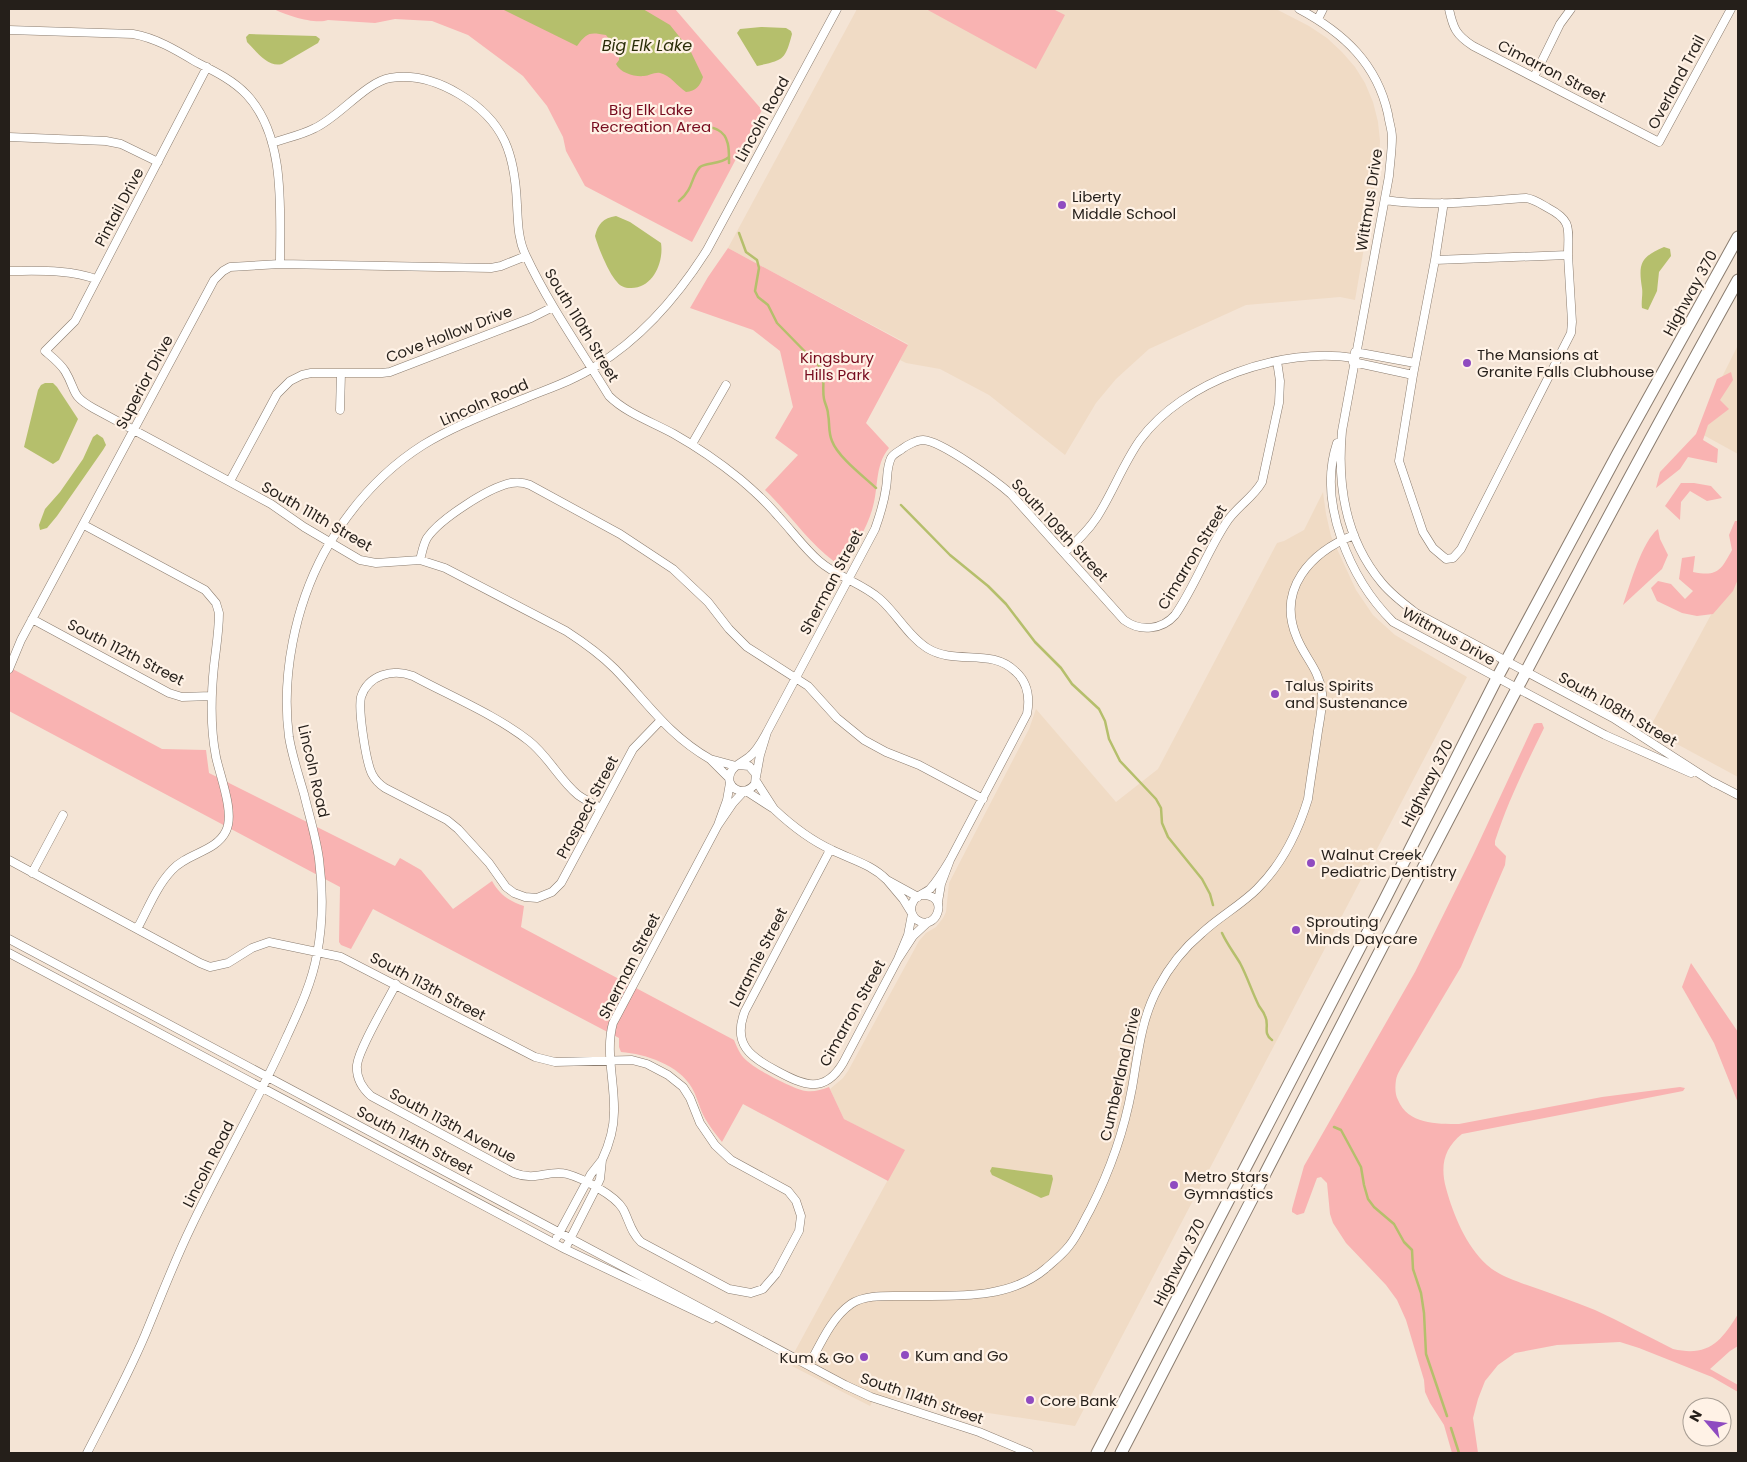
<svg xmlns="http://www.w3.org/2000/svg" width="1747" height="1462" font-family="Poppins,sans-serif">
<rect width="100%" height="100%" fill="#f4e4d5"/>
<path fill="#f0dbc5" d="M 857,9 L 1276,9 L 1309,26 L 1327,38 L 1342,52 L 1355,67 L 1365,83 L 1373,102 L 1378,122 L 1380,141 L 1379,161 L 1355,300 L 1340,297 L 1246,305 L 1149,349 L 1116,379 L 1096,403 L 1065,455 L 989,395 L 940,369 L 906,363 L 900,360 L 908,344 L 728,248 Z
M 1738,345 L 1738,454 L 1698,432 L 1719,383 Z
M 1323,492 L 1326,514 L 1331,536 L 1356,590 L 1373,615 L 1395,635 L 1467,677 L 1075,1426 L 876,1396 L 870,1406 L 788,1364 L 904,1150 L 844,1119 L 830,1089 L 843,1078 L 848,1071 L 919,941 L 926,933 L 936,927 L 943,918 L 946,912 L 949,883 L 1029,729 L 1036,709 L 1116,802 L 1158,769 L 1277,543 L 1284,541 L 1304,530 Z
M 1738,565 L 1738,777 L 1649,729 Z"/>
<path fill="#f9b3b2" d="M 274,9 L 675,9 L 762,110 L 692,242 L 585,186 L 566,151 L 563,137 L 547,106 L 523,76 L 468,35 L 432,21 L 395,19 L 375,23 L 328,20 C 316,25 285,15 274,9 Z
M 926,9 L 1053,9 L 1065,15 L 1036,69 Z
M 728,248 L 908,345 L 866,423 L 889,448 C 874,466 879,489 872,510 C 866,530 854,548 845,566 L 842,567 C 812,548 791,515 765,490 L 798,455 L 775,438 L 793,407 L 780,351 L 753,330 L 690,308 L 708,277 Z
M 1731,372 L 1733,380 L 1720,400 L 1729,409 L 1708,425 L 1703,440 L 1718,449 L 1717,463 L 1688,457 L 1680,469 L 1656,488 L 1660,472 L 1696,434 L 1717,379 Z
M 1681,483 L 1694,483 L 1711,486 L 1722,498 L 1707,501 L 1690,491 L 1681,502 L 1680,520 L 1665,506 Z
M 1735,521 L 1738,521 L 1738,579 L 1733,591 L 1713,614 L 1697,616 L 1682,613 L 1657,601 L 1651,588 L 1658,581 L 1671,584 L 1685,599 L 1693,591 L 1679,579 L 1682,558 L 1695,556 L 1693,572 C 1718,577 1721,570 1732,550 L 1729,535 Z
M 1658,529 L 1660,539 L 1668,555 L 1662,569 L 1623,605 C 1630,585 1642,541 1658,529 Z
M 9,667 L 162,749 L 206,750 L 209,773 L 395,866 L 400,858 L 421,870 L 453,909 L 492,881 C 500,895 509,901 524,906 L 521,927 L 734,1040 C 737,1047 740,1055 746,1060 C 755,1069 793,1089 806,1091 C 814,1092 821,1090 829,1087 L 844,1119 L 905,1150 L 888,1181 L 743,1104 L 722,1142 C 714,1132 706,1122 701,1110 C 698,1102 696,1095 692,1088 C 679,1065 646,1054 621,1052 L 619,1047 L 619,1038 L 373,909 L 351,949 L 341,945 L 339,942 L 340,887 L 9,711 Z
M 1537,723 L 1542,723 L 1544,728 C 1526,765 1508,801 1495,841 L 1495,845 L 1506,856 L 1505,865 L 1461,967 L 1404,1063 C 1401,1068 1397,1074 1396,1080 C 1395,1087 1395,1094 1398,1100 C 1408,1124 1436,1124 1459,1124 L 1602,1097 L 1680,1087 L 1685,1088 L 1683,1091 L 1462,1134 C 1444,1148 1440,1166 1446,1188 C 1453,1214 1466,1246 1487,1265 C 1498,1275 1513,1280 1527,1285 C 1550,1293 1573,1301 1595,1310 C 1621,1322 1647,1336 1673,1349 C 1708,1357 1721,1342 1738,1314 L 1738,1346 L 1730,1351 L 1710,1369 L 1738,1385 L 1738,1392 L 1712,1377 L 1639,1348 L 1620,1342 L 1557,1345 L 1515,1353 L 1498,1365 L 1485,1381 L 1478,1399 L 1473,1418 L 1478,1453 L 1452,1453 L 1444,1425 L 1430,1403 L 1425,1392 L 1424,1380 L 1406,1320 L 1397,1300 L 1386,1285 L 1346,1243 L 1333,1223 L 1330,1214 L 1327,1183 L 1321,1177 L 1317,1178 L 1304,1213 L 1297,1215 L 1292,1212 L 1292,1209 L 1304,1166 L 1415,972 L 1474,853 L 1534,724 Z
M 1691,963 L 1738,1032 L 1738,1103 L 1714,1043 L 1682,987 Z"/>
<path fill="#b5bf6c" d="M 502,9 L 643,9 L 670,25 L 690,50 L 703,77 C 700,86 696,91 686,92 C 677,86 670,75 660,73 C 654,72 649,76 644,76 C 635,77 620,73 616,64 L 619,60 L 619,54 L 606,35 C 590,32 587,32 577,46 Z
M 761,27 L 786,28 L 791,31 L 792,34 C 785,61 783,60 757,66 L 737,33 L 740,29 Z
M 249,34 L 316,36 L 320,39 L 318,43 L 282,64 C 268,68 256,51 247,42 L 246,37 Z
M 616,216 L 630,222 L 661,243 C 664,262 653,289 630,288 C 625,288 620,286 617,282 C 609,274 598,247 595,236 C 598,224 603,218 616,216 Z
M 1664,247 L 1670,249 L 1671,256 L 1659,272 L 1657,291 L 1648,310 L 1642,308 C 1641,302 1643,294 1642,288 C 1638,263 1641,257 1664,247 Z
M 45,383 L 53,383 L 57,387 L 78,419 L 59,460 L 53,464 L 24,447 L 38,390 L 41,385 Z
M 97,434 L 103,438 L 106,445 L 103,450 L 57,516 L 47,528 L 40,530 L 39,525 L 45,509 L 60,492 L 83,459 L 93,437 Z
M 992,1167 L 1052,1175 L 1053,1179 L 1049,1195 L 1041,1198 L 1037,1196 L 992,1175 L 990,1171 Z"/>
<g fill="none" stroke-linecap="round" stroke-linejoin="round">
<path stroke="#b5bf6c" stroke-width="2.5" d="M 702,126 C 707,127 714,127 718,130 C 730,136 729,152 729,163
M 679,201 C 694,189 691,176 700,167 C 706,162 720,165 729,157
M 739,233 L 746,252 L 757,260 L 759,268 L 755,291 L 758,297 L 768,305 L 777,323 L 822,369 C 825,379 822,389 824,399 C 825,404 828,409 828,414 C 830,424 828,432 832,441 C 838,457 863,476 876,488
M 901,505 L 950,555 L 988,586 L 1006,604 L 1035,642 L 1061,668 L 1072,684 L 1099,709 L 1105,721 L 1109,739 L 1120,761 L 1156,799 L 1161,808 L 1162,823 L 1168,837 L 1202,879 L 1210,894 L 1213,905
M 1222,933 C 1227,944 1234,953 1240,963 C 1247,976 1252,992 1259,1006 C 1261,1009 1264,1012 1265,1016 C 1270,1025 1262,1033 1272,1040
M 1334,1127 L 1341,1130 L 1361,1167 L 1364,1185 L 1368,1199 L 1374,1207 L 1394,1224 L 1404,1242 L 1412,1250 L 1413,1269 L 1421,1293 L 1424,1313 L 1426,1354 L 1447,1416
M 1451,1428 L 1459,1453"/>
<g stroke="#8a7c6f" stroke-width="9">
<path id="minor" d="M 1299,9 C 1344,33 1377,64 1388,114 C 1389,122 1392,130 1392,137 C 1392,150 1390,163 1389,176 L 1342,431 C 1337,485 1346,540 1382,583 C 1392,595 1404,604 1416,613 L 1613,718 L 1714,783
M 1449,9 C 1453,28 1456,35 1473,46 L 1659,142 L 1731,9
M 1318,19 L 1323,9
M 9,30 L 133,34 C 156,38 176,50 196,62 C 214,71 233,80 247,95 C 286,137 280,210 280,264 L 230,267 L 223,271 L 214,280 L 21,640 L 9,669
M 207,67 L 75,321 L 45,351 C 52,357 60,363 65,371 C 77,391 70,395 93,408 L 271,504 L 304,527 L 360,560 L 376,563 L 420,560 L 445,568 L 566,631 C 583,642 600,654 615,669 C 647,702 668,735 710,759
M 1534,77 L 1560,24 L 1571,9
M 9,137 L 106,141 L 121,144 L 158,162
M 272,143 C 286,138 302,135 315,128 C 339,117 366,82 390,78 C 414,74 439,82 459,94 C 505,121 515,155 517,205 C 518,223 518,240 526,256 C 549,305 581,350 609,396 C 626,413 652,422 674,434 C 697,447 719,462 740,479 C 753,490 767,503 778,516 C 792,531 804,548 819,561 C 837,577 862,583 880,599 C 897,614 908,636 927,648 C 956,666 991,647 1016,672 C 1028,683 1030,698 1027,714 L 950,860
M 1385,200 C 1432,207 1479,201 1526,198 C 1534,199 1541,204 1548,208 C 1573,221 1568,229 1568,255
M 1568,255 L 1572,322 L 1571,333 L 1461,549 L 1453,558 L 1446,559 L 1433,548 L 1423,532 L 1399,461 L 1413,375 L 1435,260 Z
M 1435,260 L 1443,208 L 1442,203
M 280,264 L 491,268 L 501,266 L 526,256
M 9,271 C 39,271 68,269 96,279
M 1355,352 L 1415,363
M 1353,362 L 1413,375
M 340,410 L 341,373
M 1337,443 C 1317,503 1350,579 1393,622 L 1605,735 L 1691,773
M 692,444 L 726,385
M 230,481 L 277,394 L 290,381 L 302,375 L 311,373 L 382,373 L 390,372 L 531,318 L 553,307
M 84,525 L 205,590 L 216,603 L 219,613 C 219,631 216,648 214,666 C 211,695 210,727 216,757 C 220,776 235,813 226,831 C 216,852 187,853 172,870 C 156,887 148,909 137,929
M 1064,553 C 1076,542 1088,531 1097,517 C 1113,492 1123,464 1140,440 C 1183,381 1283,346 1354,358
M 420,560 C 422,553 423,545 427,538 C 440,519 488,488 511,483 C 518,482 523,482 530,485 L 620,534 L 673,569 L 708,602 L 729,629 L 747,647 L 808,686 L 837,718 L 864,740 L 886,752 L 919,765 L 983,799
M 32,619 L 169,693 L 182,697 L 211,696
M 767,732 L 875,529 C 880,515 884,502 886,488 C 888,477 886,469 891,458 C 893,454 898,452 902,449 C 907,445 917,440 923,440 C 942,441 996,481 1011,494 L 1124,620 C 1140,632 1162,630 1175,615 C 1195,586 1207,552 1226,523 C 1236,507 1253,498 1262,482 L 1279,403 L 1280,381 L 1277,361
M 739,765 L 749,766 L 756,774 L 755,784 C 744,799 723,787 731,772 C 734,765 743,762 749,757 C 757,751 762,741 767,732 L 760,755 L 756,777
M 729,778 L 710,759 L 736,766
M 1711,781 L 1738,795
M 730,783 L 727,800 L 718,825 L 733,803 L 744,791
M 746,791 L 774,809 L 756,781
M 601,808 C 593,804 585,800 578,795 C 559,779 548,756 529,741 C 496,715 450,696 413,676 C 393,668 368,675 361,697 C 358,710 366,762 372,774 C 375,780 379,784 385,788 L 447,820 L 458,829 L 489,863 L 506,887 L 514,893 L 525,897 L 537,898 L 552,892 L 561,883 L 633,749 L 661,720
M 774,809 C 791,825 810,840 832,850 C 852,860 871,864 887,880
M 830,850 L 745,1011 C 732,1044 750,1057 777,1071 C 803,1085 824,1095 843,1063 L 898,959
M 9,860 L 200,963 L 210,967 L 228,963 L 252,948 L 269,942 L 341,957 L 535,1057 L 555,1062 L 632,1060 L 647,1064 L 668,1075 L 683,1087 L 690,1098 L 700,1123 L 715,1145 L 731,1160 L 788,1191 L 796,1201 L 801,1216 L 799,1231 L 776,1274 L 763,1289 L 751,1293 L 729,1289 L 641,1242 C 631,1233 629,1220 623,1209 C 615,1195 582,1178 567,1174 C 548,1169 537,1182 514,1173 L 371,1096 C 362,1088 356,1077 357,1065 C 359,1048 387,1002 396,984
M 32,873 L 63,815
M 923,895 C 951,895 936,933 917,920 C 914,918 912,914 911,910 C 911,906 912,903 914,900 C 918,895 925,893 930,889 C 938,880 944,870 950,860 L 941,884 L 938,902
M 911,912 L 903,899 L 887,880 L 918,897
M 912,914 L 908,935 L 898,959 L 913,936 L 928,922
M 9,939 L 845,1385 L 871,1397 L 979,1432 L 1029,1453
M 9,953 L 565,1249 L 712,1319
M 602,1160 C 609,1145 614,1129 614,1112 C 615,1083 605,1051 613,1023 L 718,825
M 557,1237 L 591,1174 L 602,1160 L 600,1179 L 596,1188 L 565,1249
M 809,1365 C 820,1345 831,1318 851,1304 C 864,1295 885,1296 900,1296 C 947,1295 1006,1302 1045,1269 C 1053,1262 1062,1255 1069,1246 C 1078,1235 1083,1222 1090,1210 C 1110,1171 1124,1132 1132,1088 C 1138,1054 1141,1019 1158,988 C 1169,967 1184,948 1202,933 C 1219,917 1241,905 1257,889 C 1282,864 1298,832 1308,799 C 1311,776 1315,753 1318,731 C 1320,719 1323,705 1322,693 C 1319,669 1305,658 1297,638 C 1276,589 1311,552 1354,535
M 87,1453 C 107,1414 128,1375 145,1335 C 160,1299 174,1262 191,1227 C 222,1162 258,1101 287,1036 C 299,1010 312,983 317,954 C 323,923 323,890 319,859 C 316,837 309,815 304,794 C 299,776 292,756 289,737 C 281,676 295,607 324,553 C 348,510 382,471 423,445 C 454,426 489,413 523,399 C 547,389 573,381 596,366 C 643,337 678,296 707,250 L 837,9"/>
</g>
<g stroke="#8a7c6f" stroke-width="13">
<path id="highway" d="M 1097,1453 L 1384,901 L 1497,678 L 1618,453 L 1738,237
M 1121,1453 C 1324,1061 1523,666 1738,280"/>
</g>
<use href="#minor" stroke="#fff" stroke-width="8"/>
<use href="#highway" stroke="#fff" stroke-width="11"/>
</g>
<g fill="#8f4bc0" stroke="#fff2e6" stroke-width="2">
<circle cx="1062" cy="205" r="5"/>
<circle cx="1467" cy="363" r="5"/>
<circle cx="1275" cy="694" r="5"/>
<circle cx="1311" cy="863" r="5"/>
<circle cx="1296" cy="930" r="5"/>
<circle cx="1174" cy="1185" r="5"/>
<circle cx="905" cy="1355" r="5"/>
<circle cx="864" cy="1357" r="5"/>
<circle cx="1030" cy="1400" r="5"/>
</g>
<g text-anchor="middle" dominant-baseline="central" stroke-width="4.5" stroke-linejoin="round" paint-order="stroke">
<g font-size="15" fill="#251f1a" stroke="#fff2e6">
<text transform="translate(1552 71) rotate(27)">Cimarron Street</text>
<text transform="translate(1676 82) rotate(-62)">Overland Trail</text>
<text transform="translate(762 119) rotate(-61)">Lincoln Road</text>
<text transform="translate(1369 200) rotate(-81)">Wittmus Drive</text>
<text transform="translate(119 207) rotate(-62)">Pintail Drive</text>
<text transform="translate(1690 293) rotate(-61)">Highway 370</text>
<text transform="translate(582 325) rotate(59)">South 110th Street</text>
<text transform="translate(449 334) rotate(-21)">Cove Hollow Drive</text>
<text transform="translate(144 382) rotate(-62)">Superior Drive</text>
<text transform="translate(484 402) rotate(-24)">Lincoln Road</text>
<text transform="translate(317 516) rotate(30)">South 111th Street</text>
<text transform="translate(1060 530) rotate(47)">South 109th Street</text>
<text transform="translate(1192 557) rotate(-59)">Cimarron Street</text>
<text transform="translate(831 582) rotate(-62)">Sherman Street</text>
<text transform="translate(1449 636) rotate(29)">Wittmus Drive</text>
<text transform="translate(126 652) rotate(27)">South 112th Street</text>
<text transform="translate(1618 709) rotate(30)">South 108th Street</text>
<text transform="translate(314 771) rotate(77)">Lincoln Road</text>
<text transform="translate(1427 783) rotate(-63)">Highway 370</text>
<text transform="translate(587 807) rotate(-62)">Prospect Street</text>
<text transform="translate(758 957) rotate(-63)">Laramie Street</text>
<text transform="translate(629 966) rotate(-63)">Sherman Street</text>
<text transform="translate(428 986) rotate(28)">South 113th Street</text>
<text transform="translate(852 1013) rotate(-61)">Cimarron Street</text>
<text transform="translate(1120 1074) rotate(-77)">Cumberland Drive</text>
<text transform="translate(453 1125) rotate(28)">South 113th Avenue</text>
<text transform="translate(415 1140) rotate(28)">South 114th Street</text>
<text transform="translate(208 1164) rotate(-63)">Lincoln Road</text>
<text transform="translate(1179 1262) rotate(-63)">Highway 370</text>
<text transform="translate(922 1398) rotate(19)">South 114th Street</text>
</g>
<g font-size="15" fill="#770b1e" stroke="#fff2e6">
<text x="651" y="109">Big Elk Lake<tspan x="651" dy="17">Recreation Area</tspan></text>
<text x="837" y="357">Kingsbury<tspan x="837" dy="17">Hills Park</tspan></text>
</g>
<g font-size="15" fill="#251f1a" stroke="#fff2e6" text-anchor="start">
<text x="1072" y="196">Liberty<tspan x="1072" dy="17">Middle School</tspan></text>
<text x="1477" y="354">The Mansions at<tspan x="1477" dy="17">Granite Falls Clubhouse</tspan></text>
<text x="1285" y="685">Talus Spirits<tspan x="1285" dy="17">and Sustenance</tspan></text>
<text x="1321" y="854">Walnut Creek<tspan x="1321" dy="17">Pediatric Dentistry</tspan></text>
<text x="1306" y="921">Sprouting<tspan x="1306" dy="17">Minds Daycare</tspan></text>
<text x="1184" y="1176">Metro Stars<tspan x="1184" dy="17">Gymnastics</tspan></text>
<text x="915" y="1355">Kum and Go</text>
<text x="854" y="1357" text-anchor="end">Kum &amp; Go</text>
<text x="1040" y="1400">Core Bank</text>
</g>
<g font-size="16" font-style="italic" fill="#2a2d09" stroke="#fff2e6">
<text x="647" y="45">Big Elk Lake</text>
</g>
</g>
<rect width="1747" height="1462" fill="none" stroke="#251f1a" stroke-width="20"/>
<g transform="translate(1707 1422) rotate(298)"><circle r="24" fill="#fff2e6" stroke="#a89e94"/>
<path d="M0-4L9 19L0 12L-9 19Z" fill="#8f4bc0"/>
<text y="-8" font-size="14" font-weight="bold" text-anchor="middle" fill="#251f1a">N</text>
</g>
</svg>
